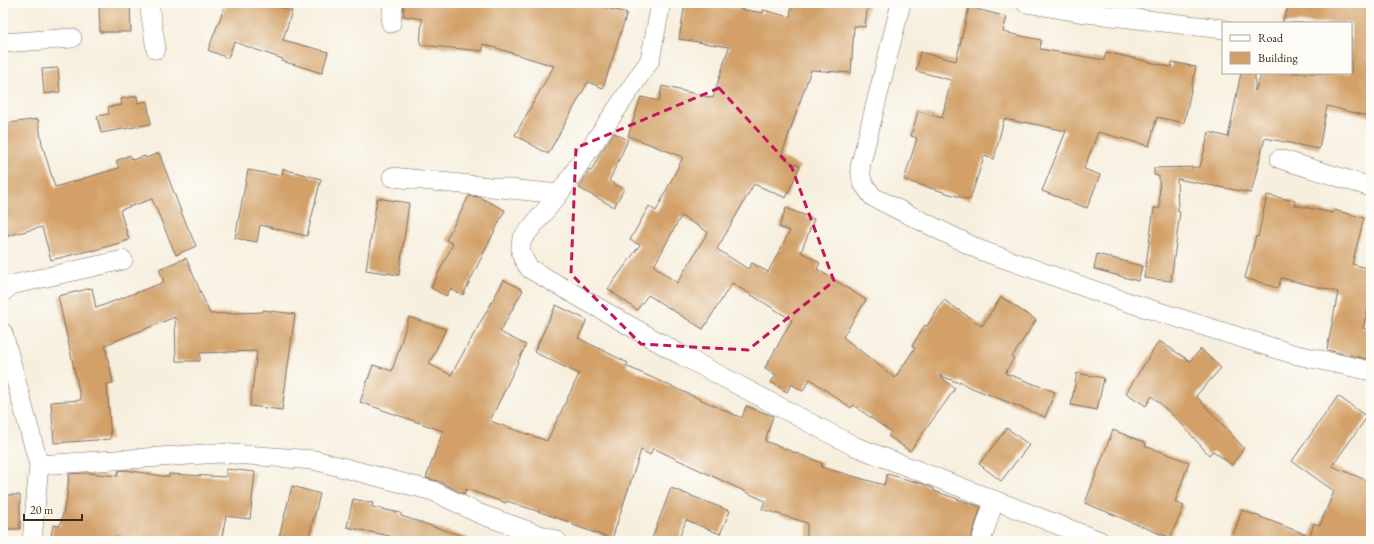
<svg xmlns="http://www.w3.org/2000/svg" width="1374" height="544" font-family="'EB Garamond',serif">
<rect width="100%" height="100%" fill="#fdfcf7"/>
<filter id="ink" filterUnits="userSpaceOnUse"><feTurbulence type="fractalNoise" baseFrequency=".025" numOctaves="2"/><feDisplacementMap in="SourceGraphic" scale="8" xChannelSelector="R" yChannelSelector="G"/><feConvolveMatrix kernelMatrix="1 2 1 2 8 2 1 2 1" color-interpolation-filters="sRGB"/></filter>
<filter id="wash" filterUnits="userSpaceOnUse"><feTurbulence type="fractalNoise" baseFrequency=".012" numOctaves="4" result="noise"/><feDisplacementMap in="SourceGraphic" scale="16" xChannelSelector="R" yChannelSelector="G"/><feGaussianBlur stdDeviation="0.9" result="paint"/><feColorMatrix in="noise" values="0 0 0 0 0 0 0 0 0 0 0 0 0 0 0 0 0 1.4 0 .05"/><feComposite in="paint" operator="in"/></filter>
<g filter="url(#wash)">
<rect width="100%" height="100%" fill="#f7efde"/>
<g id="blocks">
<path fill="#d2a068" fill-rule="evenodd" d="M 226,3 L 266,3 L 292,11 L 283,40 L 328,52 L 322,73 L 282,61 L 283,59 L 234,42 L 228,58 L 208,50 Z
M 404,3 L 471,3 L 487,5 L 488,3 L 589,3 L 627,13 L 603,88 L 588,82 L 548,154 L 515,135 L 554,66 L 483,44 L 483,51 L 420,45 L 422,19 L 403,16 Z
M 685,3 L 706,3 L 763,13 L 763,10 L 790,17 L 792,3 L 868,3 L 865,27 L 854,26 L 851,73 L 811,70 L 781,157 L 800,166 L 786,198 L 754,184 L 717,249 L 748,269 L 752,263 L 768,272 L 790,231 L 779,227 L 786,208 L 814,219 L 801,252 L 820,263 L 817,269 L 866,300 L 843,337 L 895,378 L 915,348 L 912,346 L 925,325 L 927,326 L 944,300 L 982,326 L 1001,297 L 1036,320 L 1012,357 L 1014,358 L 1005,373 L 1055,392 L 1045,417 L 967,386 L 960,381 L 959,383 L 939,375 L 955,389 L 910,451 L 888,436 L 891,432 L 853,405 L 851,408 L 810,379 L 803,391 L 791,384 L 787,392 L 771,382 L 776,375 L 765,368 L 792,320 L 732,283 L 703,329 L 648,295 L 637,310 L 608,289 L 640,245 L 630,240 L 649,206 L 656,211 L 683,157 L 628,136 L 641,97 L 659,101 L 662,86 L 713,98 L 729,47 L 679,39 ZM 681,216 L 708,232 L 677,283 L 654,266 Z
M 1290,3 L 1371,3 L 1371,117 L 1327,106 L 1319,149 L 1265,138 L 1251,193 L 1177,179 L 1178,211 L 1180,212 L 1171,281 L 1144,278 L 1154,208 L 1160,208 L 1159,176 L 1154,175 L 1154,168 L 1200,167 L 1209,132 L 1228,137 L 1241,73 L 1255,73 L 1255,91 L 1262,73 L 1351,73 L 1351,23 L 1282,23 Z
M 99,5 L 130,5 L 131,32 L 100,32 Z
M 969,7 L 1007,17 L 1003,32 L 1041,40 L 1040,49 L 1104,60 L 1106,52 L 1171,67 L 1172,62 L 1196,67 L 1184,123 L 1157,117 L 1149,146 L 1098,132 L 1084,169 L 1100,175 L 1087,208 L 1042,191 L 1066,131 L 1025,122 L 1024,123 L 1004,119 L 994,159 L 984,156 L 970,200 L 904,180 L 917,138 L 911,136 L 918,111 L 942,118 L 951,80 L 916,71 L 920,52 L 956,61 Z
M 58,68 L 60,92 L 44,94 L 42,69 Z
M 137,96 L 138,103 L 147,101 L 151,124 L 101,133 L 97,116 L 109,114 L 108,107 L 122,105 L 121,99 Z
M 38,119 L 42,144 L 55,187 L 119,168 L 116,161 L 130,155 L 132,160 L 145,156 L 146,158 L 159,153 L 182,214 L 196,246 L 176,255 L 152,199 L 120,210 L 129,240 L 92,251 L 92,250 L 51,260 L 42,227 L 3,237 L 3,124 Z
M 614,133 L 628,140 L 609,181 L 624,189 L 614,207 L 579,188 L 589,170 L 591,171 L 600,154 Z
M 283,169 L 321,179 L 307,236 L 260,225 L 257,242 L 235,238 L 248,170 L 282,176 Z
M 1267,195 L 1295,201 L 1294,205 L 1333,213 L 1334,210 L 1364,218 L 1352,264 L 1371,269 L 1371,298 L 1363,328 L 1371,330 L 1371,360 L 1327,350 L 1338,292 L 1281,278 L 1278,288 L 1245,278 L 1256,236 L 1258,237 Z
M 469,196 L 479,197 L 505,210 L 463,295 L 450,289 L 446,296 L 431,288 L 453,244 L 446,240 Z
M 377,198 L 409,203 L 399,275 L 366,270 Z
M 1097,254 L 1142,266 L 1138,281 L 1094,269 Z
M 186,258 L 210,314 L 263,312 L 263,310 L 295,314 L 282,410 L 250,406 L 257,351 L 200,353 L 200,361 L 176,361 L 175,317 L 105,345 L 113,383 L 107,384 L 111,439 L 54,443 L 51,402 L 81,400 L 58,296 L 92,288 L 96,308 L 164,282 L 159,269 Z
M 504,280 L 523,290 L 500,332 L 526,345 L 490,421 L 547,441 L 579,374 L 534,352 L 556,305 L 587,320 L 578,338 L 628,363 L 626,366 L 742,418 L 746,406 L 773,416 L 765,441 L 822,463 L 821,467 L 884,485 L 887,474 L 923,484 L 934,489 L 934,491 L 981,507 L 970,541 L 807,541 L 807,523 L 762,509 L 765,501 L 653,448 L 650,455 L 641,450 L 612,539 L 573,525 L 573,523 L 507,501 L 506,503 L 466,489 L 464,494 L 438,481 L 426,478 L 443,431 L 360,402 L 373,365 L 392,371 L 409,317 L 446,329 L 429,364 L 451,375 Z
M 1159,341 L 1190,361 L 1201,349 L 1221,368 L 1196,396 L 1244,448 L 1232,465 L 1213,451 L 1209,455 L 1179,421 L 1152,396 L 1146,406 L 1126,393 Z
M 1077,373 L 1104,378 L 1097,410 L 1071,405 Z
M 1338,396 L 1367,417 L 1332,466 L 1371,482 L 1371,541 L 1231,541 L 1242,510 L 1310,536 L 1314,523 L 1320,525 L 1334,491 L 1292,461 Z
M 1007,428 L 1029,445 L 1001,481 L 979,464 Z
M 1113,430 L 1146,443 L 1145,446 L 1189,462 L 1175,502 L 1184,506 L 1170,538 L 1085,503 Z
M 226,469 L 255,472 L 250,519 L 226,516 L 221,541 L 135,541 L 114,537 L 113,541 L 50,541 L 53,525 L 60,526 L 67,497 L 69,474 L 87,473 L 118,476 L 118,471 L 126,470 L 169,477 L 169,474 L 226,477 Z
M 292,486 L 320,494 L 308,541 L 278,541 Z
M 671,488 L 730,511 L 720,534 L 686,520 L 678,541 L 651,541 Z
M 3,495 L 20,495 L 20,529 L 3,529 Z
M 353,499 L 373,503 L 372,507 L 401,513 L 401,516 L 469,538 L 468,541 L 413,541 L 347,527 Z"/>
</g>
</g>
<g filter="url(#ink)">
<use href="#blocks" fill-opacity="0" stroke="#7d6f61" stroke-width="1"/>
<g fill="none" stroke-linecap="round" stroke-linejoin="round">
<g stroke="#7d6f61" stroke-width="20">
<path id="minor" d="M 149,3 L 156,49
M 661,3 L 650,60 L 559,194 L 522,239 C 519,252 522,259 530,269 L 683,356 L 854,446 L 1100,541
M 901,3 L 860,167 L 862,182 L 873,197 L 980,250 L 1121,300 L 1293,354 L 1371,371
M 1026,3 L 1078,12 L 1223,29
M 391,23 L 393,3
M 3,43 L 72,38
M 1280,159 L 1371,187
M 392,177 L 559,194
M 3,292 L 11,285 L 123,260
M 3,333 L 39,465 L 32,541
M 39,465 L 220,453 L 314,460 L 433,491 L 480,514 L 557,541
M 981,541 L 994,501"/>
</g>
<use href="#minor" stroke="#fff" stroke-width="19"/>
</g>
</g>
<path fill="none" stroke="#c2185b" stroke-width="3" stroke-dasharray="8 5" stroke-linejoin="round" d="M 719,88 L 792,168 L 834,281 L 748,350 L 641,344 L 571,274 L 576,148 Z"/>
<rect width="1374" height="544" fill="none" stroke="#fdfcf7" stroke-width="16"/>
<rect x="1222" y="22" width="130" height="52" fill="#fdfcf7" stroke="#afa8a0"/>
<rect x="1230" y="35" width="20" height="6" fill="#ffffff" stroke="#afa8a0"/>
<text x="1258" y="42" font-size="12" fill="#3b2a1e">Road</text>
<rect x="1230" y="52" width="20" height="12" fill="#d2a068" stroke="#afa8a0"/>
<text x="1258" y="62" font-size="12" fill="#3b2a1e">Building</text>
<path d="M24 514v6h58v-6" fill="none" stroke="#3b2a1e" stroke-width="2"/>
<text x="30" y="514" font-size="12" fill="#3b2a1e" stroke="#fdfcf7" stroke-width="3" paint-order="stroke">20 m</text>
</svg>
